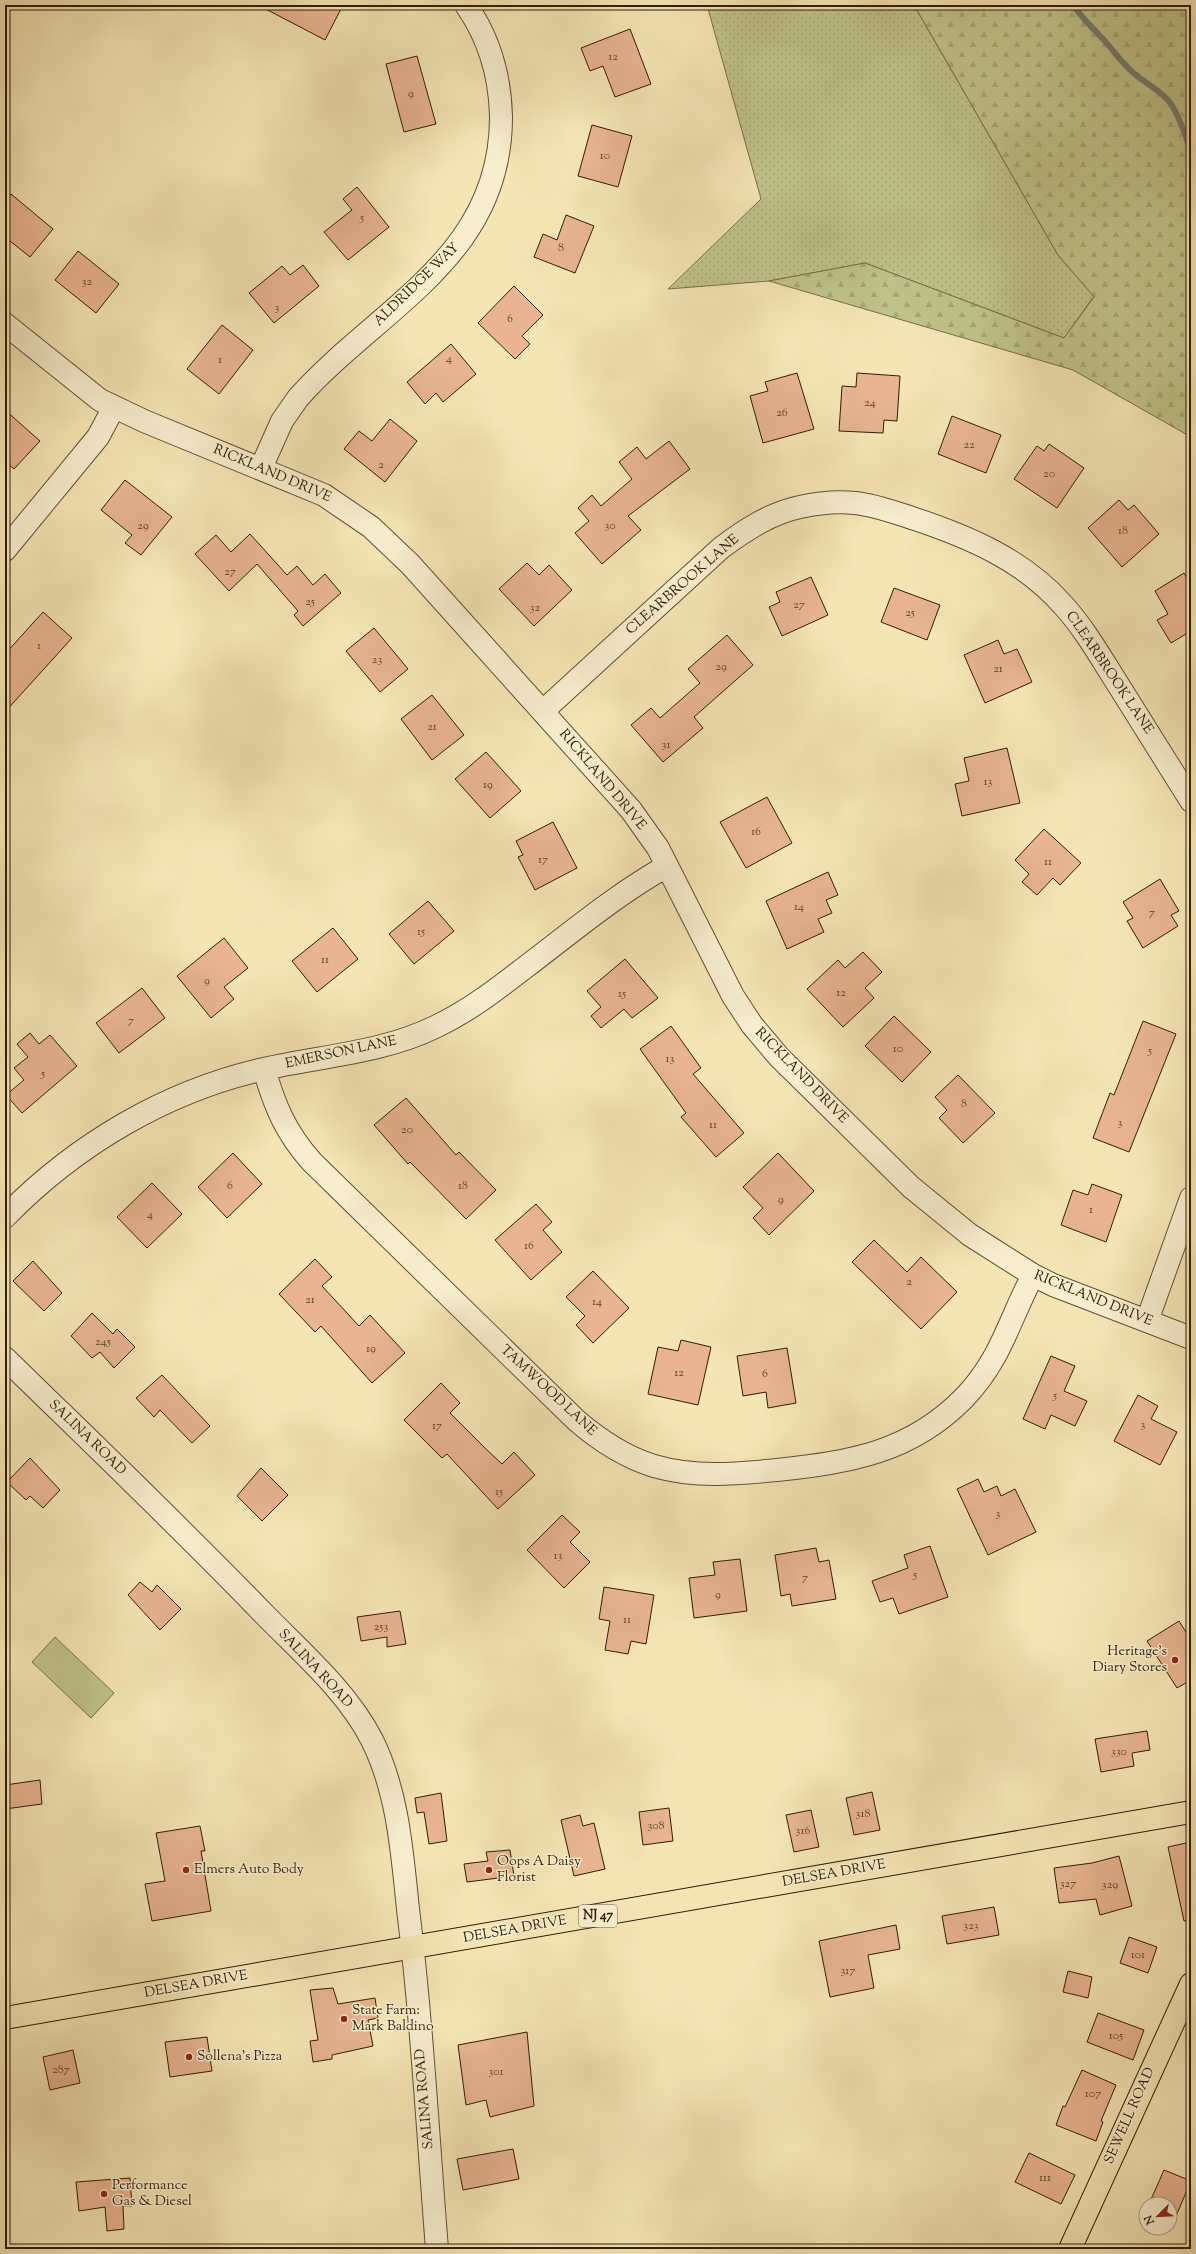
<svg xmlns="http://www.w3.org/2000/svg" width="1196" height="2254" font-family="'Sorts Mill Goudy',serif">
<defs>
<pattern id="grass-dots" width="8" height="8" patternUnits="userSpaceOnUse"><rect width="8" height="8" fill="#c0c38a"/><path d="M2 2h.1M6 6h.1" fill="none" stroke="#a5a775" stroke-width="1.8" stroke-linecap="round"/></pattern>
<pattern id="forest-firs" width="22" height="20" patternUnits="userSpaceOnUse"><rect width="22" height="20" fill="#c0c38a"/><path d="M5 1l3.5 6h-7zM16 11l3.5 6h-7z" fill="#a5a775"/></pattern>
</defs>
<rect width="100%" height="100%" fill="#f5e5b5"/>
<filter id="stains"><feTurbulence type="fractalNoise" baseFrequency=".005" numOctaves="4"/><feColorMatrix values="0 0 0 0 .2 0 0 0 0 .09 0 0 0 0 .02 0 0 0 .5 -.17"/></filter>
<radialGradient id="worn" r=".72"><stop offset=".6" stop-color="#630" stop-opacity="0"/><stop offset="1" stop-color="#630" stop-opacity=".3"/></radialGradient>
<path fill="url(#grass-dots)" stroke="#787046" d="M 707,5 L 914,5 L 1058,255 L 1094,296 L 1064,338 L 865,263 L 769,281 L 668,289 L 761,199 Z"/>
<path fill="url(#forest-firs)" stroke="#787046" d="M 914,5 L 1191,5 L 1191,437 L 1073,370 L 769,281 L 865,263 L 1064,338 L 1094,297 L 1058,255 Z"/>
<path fill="#c0c38a" stroke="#787046" d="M 55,1637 L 114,1693 L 91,1718 L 32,1662 Z"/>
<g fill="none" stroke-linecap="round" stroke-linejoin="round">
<path stroke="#757d70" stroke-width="6" d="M 1073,5 C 1081,17 1091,26 1101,37 C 1113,49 1122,64 1136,75 C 1148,85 1162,91 1171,104 C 1180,118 1186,136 1191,152"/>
</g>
<path fill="#e8b491" stroke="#301e02" d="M 258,5 L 343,5 L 325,40 Z
M 630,29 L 651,84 L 615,97 L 603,66 L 590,71 L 581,48 Z
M 417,56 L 436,124 L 404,132 L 386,64 Z
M 592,125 L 632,136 L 618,187 L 578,176 Z
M 357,187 L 389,227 L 348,260 L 324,232 L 352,210 L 343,199 Z
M 11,194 L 53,229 L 30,257 L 5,237 L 5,202 Z
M 566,215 L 594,226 L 575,273 L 534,257 L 543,234 L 557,240 Z
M 78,251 L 119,284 L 96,313 L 55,280 Z
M 303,265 L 319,286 L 274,323 L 249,293 L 282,266 L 290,275 Z
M 514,286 L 543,315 L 522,336 L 530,344 L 515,359 L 478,323 Z
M 222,325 L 253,350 L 219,394 L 187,369 Z
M 451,344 L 476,374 L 443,402 L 436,393 L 425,404 L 407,382 Z
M 797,373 L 814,429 L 763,443 L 750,396 L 768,391 L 765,382 Z
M 857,373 L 900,376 L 897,421 L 884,420 L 883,433 L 839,431 L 842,386 L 856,387 Z
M 5,410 L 40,441 L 14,469 L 5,461 Z
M 952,416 L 1001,435 L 986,473 L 938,454 Z
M 390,419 L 417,441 L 385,482 L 344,449 L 359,431 L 372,441 Z
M 669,441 L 690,469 L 628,516 L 641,530 L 602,564 L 575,533 L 589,521 L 578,508 L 592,495 L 601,506 L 632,479 L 619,462 L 637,447 L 646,459 Z
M 1049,444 L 1084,468 L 1057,508 L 1014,479 L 1037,446 L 1044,451 Z
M 125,480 L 172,517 L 141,555 L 125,543 L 132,535 L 101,510 Z
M 1119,500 L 1128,510 L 1134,505 L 1159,534 L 1122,567 L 1088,528 Z
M 250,534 L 287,575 L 297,566 L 313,585 L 325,574 L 341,593 L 303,626 L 294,615 L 298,611 L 257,564 L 229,591 L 195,554 L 216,535 L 231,552 Z
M 527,563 L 539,575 L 549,565 L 572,590 L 534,626 L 499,589 Z
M 1184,573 L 1191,585 L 1191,631 L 1171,643 L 1157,620 L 1168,614 L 1155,591 Z
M 811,577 L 828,615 L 782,636 L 769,607 L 780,602 L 776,592 Z
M 894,588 L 940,605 L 927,640 L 881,622 Z
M 43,612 L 72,638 L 5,712 L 5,654 Z
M 374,628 L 408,669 L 380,692 L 346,651 Z
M 727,635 L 753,665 L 694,717 L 703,728 L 663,762 L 631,725 L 651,708 L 660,718 L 700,683 L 688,669 Z
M 998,640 L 1004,654 L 1017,649 L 1032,682 L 985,703 L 964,655 Z
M 432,695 L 464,735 L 432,760 L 401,719 Z
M 1007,748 L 1020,803 L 962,816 L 955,784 L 969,781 L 964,758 Z
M 486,752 L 521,791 L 490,818 L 455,779 Z
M 767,797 L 792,843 L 746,868 L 720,822 Z
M 553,822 L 577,868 L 535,890 L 518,857 L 523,855 L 516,841 Z
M 1044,829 L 1081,863 L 1060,885 L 1053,878 L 1037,895 L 1022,882 L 1029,874 L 1015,860 Z
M 828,872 L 838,895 L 826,900 L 832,913 L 818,919 L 824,932 L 787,949 L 766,901 Z
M 1160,879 L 1179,911 L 1171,915 L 1178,926 L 1143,948 L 1127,921 L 1133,918 L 1123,902 Z
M 428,901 L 454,931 L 414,964 L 389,934 Z
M 333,928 L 358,959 L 317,992 L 292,961 Z
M 224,938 L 248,968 L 224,987 L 234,999 L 211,1018 L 177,976 Z
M 863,952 L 882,972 L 865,988 L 874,998 L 843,1027 L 807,989 L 838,960 L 845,968 Z
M 625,959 L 658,998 L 632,1018 L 624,1009 L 601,1028 L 591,1016 L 601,1007 L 587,991 Z
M 142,988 L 165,1018 L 119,1053 L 96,1023 Z
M 894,1016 L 931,1052 L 902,1082 L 865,1046 Z
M 1143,1021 L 1176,1034 L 1129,1152 L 1093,1138 L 1110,1093 L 1114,1095 Z
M 671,1026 L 701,1068 L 693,1074 L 744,1133 L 716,1157 L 681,1117 L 686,1113 L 640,1049 Z
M 30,1033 L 39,1044 L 50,1035 L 77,1066 L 22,1113 L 6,1095 L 24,1080 L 14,1068 L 28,1057 L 17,1044 Z
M 958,1075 L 995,1113 L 963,1143 L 939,1118 L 947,1110 L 935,1097 Z
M 406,1098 L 456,1155 L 459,1152 L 496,1190 L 466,1219 L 410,1162 L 408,1164 L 374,1125 Z
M 233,1153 L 262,1184 L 227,1218 L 198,1187 Z
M 778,1153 L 814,1191 L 769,1235 L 753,1218 L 763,1208 L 743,1187 Z
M 152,1183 L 182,1214 L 147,1248 L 117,1217 Z
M 1092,1184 L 1122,1195 L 1106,1242 L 1061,1225 L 1073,1190 L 1088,1195 Z
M 536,1204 L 552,1222 L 543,1230 L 562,1252 L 531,1280 L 495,1240 Z
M 874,1240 L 907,1272 L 921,1257 L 957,1292 L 921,1329 L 852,1262 Z
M 315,1259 L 332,1277 L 322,1286 L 359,1326 L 370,1315 L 405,1353 L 372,1383 L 321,1326 L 315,1332 L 279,1294 Z
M 33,1261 L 62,1293 L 44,1311 L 13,1281 Z
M 593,1271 L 629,1308 L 593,1343 L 576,1325 L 585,1316 L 566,1297 Z
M 92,1313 L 113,1334 L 117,1329 L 135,1347 L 114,1368 L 100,1352 L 92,1358 L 71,1336 Z
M 681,1340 L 711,1347 L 698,1405 L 648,1394 L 658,1347 L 678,1351 Z
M 787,1348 L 796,1403 L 768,1408 L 766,1392 L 743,1396 L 737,1356 Z
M 1051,1356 L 1075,1366 L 1064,1391 L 1087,1401 L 1075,1426 L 1051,1415 L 1045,1429 L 1023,1419 Z
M 162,1375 L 210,1426 L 192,1443 L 160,1410 L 154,1417 L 136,1398 Z
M 441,1383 L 460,1403 L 450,1413 L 486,1449 L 502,1464 L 514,1452 L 535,1475 L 498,1509 L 447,1454 L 442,1458 L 404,1420 Z
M 1138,1395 L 1158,1406 L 1151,1419 L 1177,1432 L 1160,1465 L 1114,1441 Z
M 30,1458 L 60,1490 L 43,1508 L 30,1496 L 26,1500 L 7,1482 Z
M 261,1468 L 288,1495 L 262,1521 L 237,1496 Z
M 978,1479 L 984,1492 L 997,1486 L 1001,1496 L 1015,1489 L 1036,1532 L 988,1555 L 957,1489 Z
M 562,1515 L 580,1532 L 570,1542 L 590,1562 L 564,1588 L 527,1550 Z
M 930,1546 L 948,1597 L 899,1614 L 893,1598 L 880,1602 L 872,1581 L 908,1568 L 904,1555 Z
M 816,1548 L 819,1562 L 829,1560 L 836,1599 L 792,1606 L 790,1594 L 781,1596 L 775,1555 Z
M 740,1559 L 747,1611 L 694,1618 L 689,1578 L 715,1575 L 713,1562 Z
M 140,1582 L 152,1592 L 157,1585 L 181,1609 L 160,1630 L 128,1595 Z
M 604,1587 L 654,1595 L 646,1644 L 631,1641 L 628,1654 L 605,1650 L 610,1621 L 599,1619 Z
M 400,1611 L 406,1644 L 387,1647 L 387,1637 L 361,1641 L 357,1617 Z
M 1179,1621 L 1191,1640 L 1191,1680 L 1177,1688 L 1147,1641 Z
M 1147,1731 L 1150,1750 L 1132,1753 L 1134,1766 L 1101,1772 L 1095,1739 Z
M 40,1780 L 42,1804 L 5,1809 L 5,1785 Z
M 872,1792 L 880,1830 L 854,1835 L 846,1798 Z
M 441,1793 L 447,1841 L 429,1844 L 424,1812 L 417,1813 L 415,1798 Z
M 669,1808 L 673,1841 L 643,1845 L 639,1812 Z
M 811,1810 L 819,1847 L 794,1852 L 786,1815 Z
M 580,1815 L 583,1826 L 594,1823 L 605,1869 L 574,1876 L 561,1820 Z
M 200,1826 L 205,1851 L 201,1851 L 211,1911 L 152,1921 L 145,1884 L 165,1881 L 156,1833 Z
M 1191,1842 L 1191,1920 L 1184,1921 L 1168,1847 Z
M 510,1850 L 514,1876 L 467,1882 L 464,1864 L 488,1861 L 486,1852 Z
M 1119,1856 L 1132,1906 L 1100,1915 L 1096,1899 L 1059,1903 L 1054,1868 L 1092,1863 Z
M 994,1907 L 999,1935 L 947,1944 L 942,1916 Z
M 896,1925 L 900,1949 L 868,1955 L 874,1988 L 830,1997 L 819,1941 Z
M 1129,1937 L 1157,1947 L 1148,1973 L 1120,1963 Z
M 1068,1971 L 1092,1977 L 1088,1998 L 1063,1992 Z
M 333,1988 L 338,2004 L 375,1998 L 378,2018 L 368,2020 L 373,2046 L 332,2055 L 332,2059 L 313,2062 L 310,2041 L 318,2040 L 310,1990 Z
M 1098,2013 L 1144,2030 L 1133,2060 L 1087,2042 Z
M 527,2032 L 534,2106 L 490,2117 L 486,2100 L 466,2105 L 458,2045 Z
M 207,2037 L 212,2071 L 170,2077 L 165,2042 Z
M 73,2050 L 80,2083 L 50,2090 L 43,2057 Z
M 1082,2070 L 1116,2085 L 1101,2121 L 1103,2122 L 1096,2141 L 1056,2125 L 1063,2106 L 1065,2107 Z
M 513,2149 L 519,2179 L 463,2190 L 457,2159 Z
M 1029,2153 L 1075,2175 L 1061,2204 L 1015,2182 Z
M 1164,2170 L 1191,2181 L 1170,2230 L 1166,2228 L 1170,2228 L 1170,2204 L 1149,2204 Z
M 130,2178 L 132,2206 L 123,2206 L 124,2229 L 107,2231 L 105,2207 L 79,2211 L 76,2182 Z"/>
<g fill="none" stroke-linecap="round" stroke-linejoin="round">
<g stroke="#61502f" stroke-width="24">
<path id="minor" d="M 5,324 L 100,400 L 144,421 L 324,495 L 371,527 L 410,564 L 631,810 L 658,848 L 733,996 L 752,1025 L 779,1057 L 911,1187 L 970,1235 L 1033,1275 L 1053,1285 L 1191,1338
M 261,468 L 282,421 L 298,398 C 379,307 502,257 501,116 C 500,76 489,38 466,5
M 5,550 L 98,437 L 114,407
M 543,711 L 721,548 C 745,530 771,513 800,507 C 818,503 837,501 855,503 C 875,505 893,512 912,518 C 967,536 1024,560 1063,605 C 1085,629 1101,658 1119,686 C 1143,724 1167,763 1191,801
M 264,1069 C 275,1107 286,1133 312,1162 L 576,1420 C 599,1440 625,1457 654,1466 C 695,1478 735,1474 777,1470 C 850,1462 910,1453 964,1398 C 1001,1360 1009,1320 1033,1275
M 5,1217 C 75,1145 166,1091 264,1069 C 320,1056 382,1053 435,1027 C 469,1011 497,989 527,966 C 573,931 617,894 667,866
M 1147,1321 L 1191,1198
M 5,1358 C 92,1443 179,1526 263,1613 C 301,1652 347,1691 372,1740 C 398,1792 402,1852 408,1909 C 422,2022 428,2136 437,2249"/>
</g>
<g stroke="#301e02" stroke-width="24">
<path id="major" d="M 5,2018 L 1191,1812
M 1070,2249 L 1191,1984"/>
</g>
<use href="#minor" stroke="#f8eecf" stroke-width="22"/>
<use href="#major" stroke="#f5e5b5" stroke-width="22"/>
</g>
<g fill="#8f2418" stroke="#f8eecf" stroke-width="1.5">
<circle cx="1175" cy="1660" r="4"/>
<circle cx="186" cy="1870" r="4"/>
<circle cx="489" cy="1870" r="4"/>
<circle cx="344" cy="2019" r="4"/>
<circle cx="189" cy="2057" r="4"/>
<circle cx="104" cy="2194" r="4"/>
</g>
<g text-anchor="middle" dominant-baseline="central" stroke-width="3" stroke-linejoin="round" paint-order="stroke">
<g font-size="12" fill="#5e4426">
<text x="613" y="57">12</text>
<text x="411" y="94">9</text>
<text x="605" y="156">10</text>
<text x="362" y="218">5</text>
<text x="561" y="248">8</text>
<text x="87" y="282">32</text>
<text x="277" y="308">3</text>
<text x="510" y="319">6</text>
<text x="449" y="359">4</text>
<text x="220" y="360">1</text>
<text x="870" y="403">24</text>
<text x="782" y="413">26</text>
<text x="969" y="445">22</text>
<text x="381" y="465">2</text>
<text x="1049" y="474">20</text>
<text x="143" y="526">29</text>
<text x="610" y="526">30</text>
<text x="1123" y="531">18</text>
<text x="230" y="572">27</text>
<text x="310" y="602">25</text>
<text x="799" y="605">27</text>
<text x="535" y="608">32</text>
<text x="910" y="613">25</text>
<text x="39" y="646">1</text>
<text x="377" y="660">23</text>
<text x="721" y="667">29</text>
<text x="998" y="669">21</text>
<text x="432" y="727">21</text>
<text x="666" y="745">31</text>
<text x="988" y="782">13</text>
<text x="488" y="785">19</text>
<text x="756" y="832">16</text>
<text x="543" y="860">17</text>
<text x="1048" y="862">11</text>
<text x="799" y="907">14</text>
<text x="1152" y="913">7</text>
<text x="421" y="932">15</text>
<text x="325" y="960">11</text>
<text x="207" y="981">9</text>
<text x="841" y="993">12</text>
<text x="622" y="994">15</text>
<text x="131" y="1021">7</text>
<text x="898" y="1049">10</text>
<text x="1150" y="1051">5</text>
<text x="670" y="1059">13</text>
<text x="43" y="1074">5</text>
<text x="964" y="1104">8</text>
<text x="1120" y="1123">3</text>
<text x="713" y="1125">11</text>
<text x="407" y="1130">20</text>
<text x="230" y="1186">6</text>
<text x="463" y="1186">18</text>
<text x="781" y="1200">9</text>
<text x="1091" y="1210">1</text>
<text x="150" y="1215">4</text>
<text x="529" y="1246">16</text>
<text x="909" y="1282">2</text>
<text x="310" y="1300">21</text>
<text x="597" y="1302">14</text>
<text x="103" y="1342">245</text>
<text x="371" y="1349">19</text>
<text x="679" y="1373">12</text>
<text x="765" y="1374">6</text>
<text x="1055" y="1396">5</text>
<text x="1143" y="1425">3</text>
<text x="437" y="1426">17</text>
<text x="499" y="1492">15</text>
<text x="998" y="1514">3</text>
<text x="558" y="1556">13</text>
<text x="915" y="1575">5</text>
<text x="805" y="1578">7</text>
<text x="718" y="1595">9</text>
<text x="627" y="1620">11</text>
<text x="381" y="1627">253</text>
<text x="1119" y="1752">330</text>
<text x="863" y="1814">318</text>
<text x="656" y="1826">308</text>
<text x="803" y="1831">316</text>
<text x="1068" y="1884">327</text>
<text x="1110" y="1885">329</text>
<text x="971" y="1926">323</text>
<text x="1138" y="1955">101</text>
<text x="848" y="1971">317</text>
<text x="1116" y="2036">105</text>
<text x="61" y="2070">287</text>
<text x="496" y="2072">301</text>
<text x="1093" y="2094">107</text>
<text x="1045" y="2178">111</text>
</g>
<rect fill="#f8eecf" stroke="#6c5c40" stroke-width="1" x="579" y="1905" width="38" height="22" rx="3"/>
<g font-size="13" font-weight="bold" fill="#301e02">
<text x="598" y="1916">NJ 47</text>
</g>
<g font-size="14" fill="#301e02" stroke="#f8eecf">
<text transform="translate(417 285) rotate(-44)">ALDRIDGE WAY</text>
<text transform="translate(272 474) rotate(23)">RICKLAND DRIVE</text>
<text transform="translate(683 585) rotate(-41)">CLEARBROOK LANE</text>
<text transform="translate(1109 673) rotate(56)">CLEARBROOK LANE</text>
<text transform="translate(602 780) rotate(50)">RICKLAND DRIVE</text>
<text transform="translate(341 1053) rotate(-12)">EMERSON LANE</text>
<text transform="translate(801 1076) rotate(46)">RICKLAND DRIVE</text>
<text transform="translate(1093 1299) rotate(22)">RICKLAND DRIVE</text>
<text transform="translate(548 1391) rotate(43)">TAMWOOD LANE</text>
<text transform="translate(87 1438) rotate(44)">SALINA ROAD</text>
<text transform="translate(315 1669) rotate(47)">SALINA ROAD</text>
<text transform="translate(834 1874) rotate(-10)">DELSEA DRIVE</text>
<text transform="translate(515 1930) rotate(-10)">DELSEA DRIVE</text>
<text transform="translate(196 1985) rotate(-10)">DELSEA DRIVE</text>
<text transform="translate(425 2099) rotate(-95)">SALINA ROAD</text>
<text transform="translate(1130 2116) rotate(-66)">SEWELL ROAD</text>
</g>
<g font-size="14" fill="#301e02" stroke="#f8eecf" text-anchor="start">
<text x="1167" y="1652" text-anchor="end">Heritage's<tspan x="1167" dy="16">Diary Stores</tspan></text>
<text x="497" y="1862">Oops A Daisy<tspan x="497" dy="16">Florist</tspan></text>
<text x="194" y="1870">Elmers Auto Body</text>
<text x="352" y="2011">State Farm:<tspan x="352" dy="16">Mark Baldino</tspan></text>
<text x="197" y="2057">Sollena's Pizza</text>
<text x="112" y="2186">Performance<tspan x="112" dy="16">Gas &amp; Diesel</tspan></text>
</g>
</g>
<rect width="1196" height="2254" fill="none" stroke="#f5e5b5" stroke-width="20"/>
<rect x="6" y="6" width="1184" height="2242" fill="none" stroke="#301e02" stroke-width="2"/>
<rect x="10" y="10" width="1176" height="2234" fill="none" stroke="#301e02"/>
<g transform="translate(1158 2216) rotate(246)"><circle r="19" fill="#f8eecf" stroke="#a89b7d"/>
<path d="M0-3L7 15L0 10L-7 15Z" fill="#8f2418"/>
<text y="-6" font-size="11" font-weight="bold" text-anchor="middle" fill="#301e02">N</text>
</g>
<rect width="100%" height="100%" filter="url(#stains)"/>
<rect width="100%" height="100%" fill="url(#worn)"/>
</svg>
